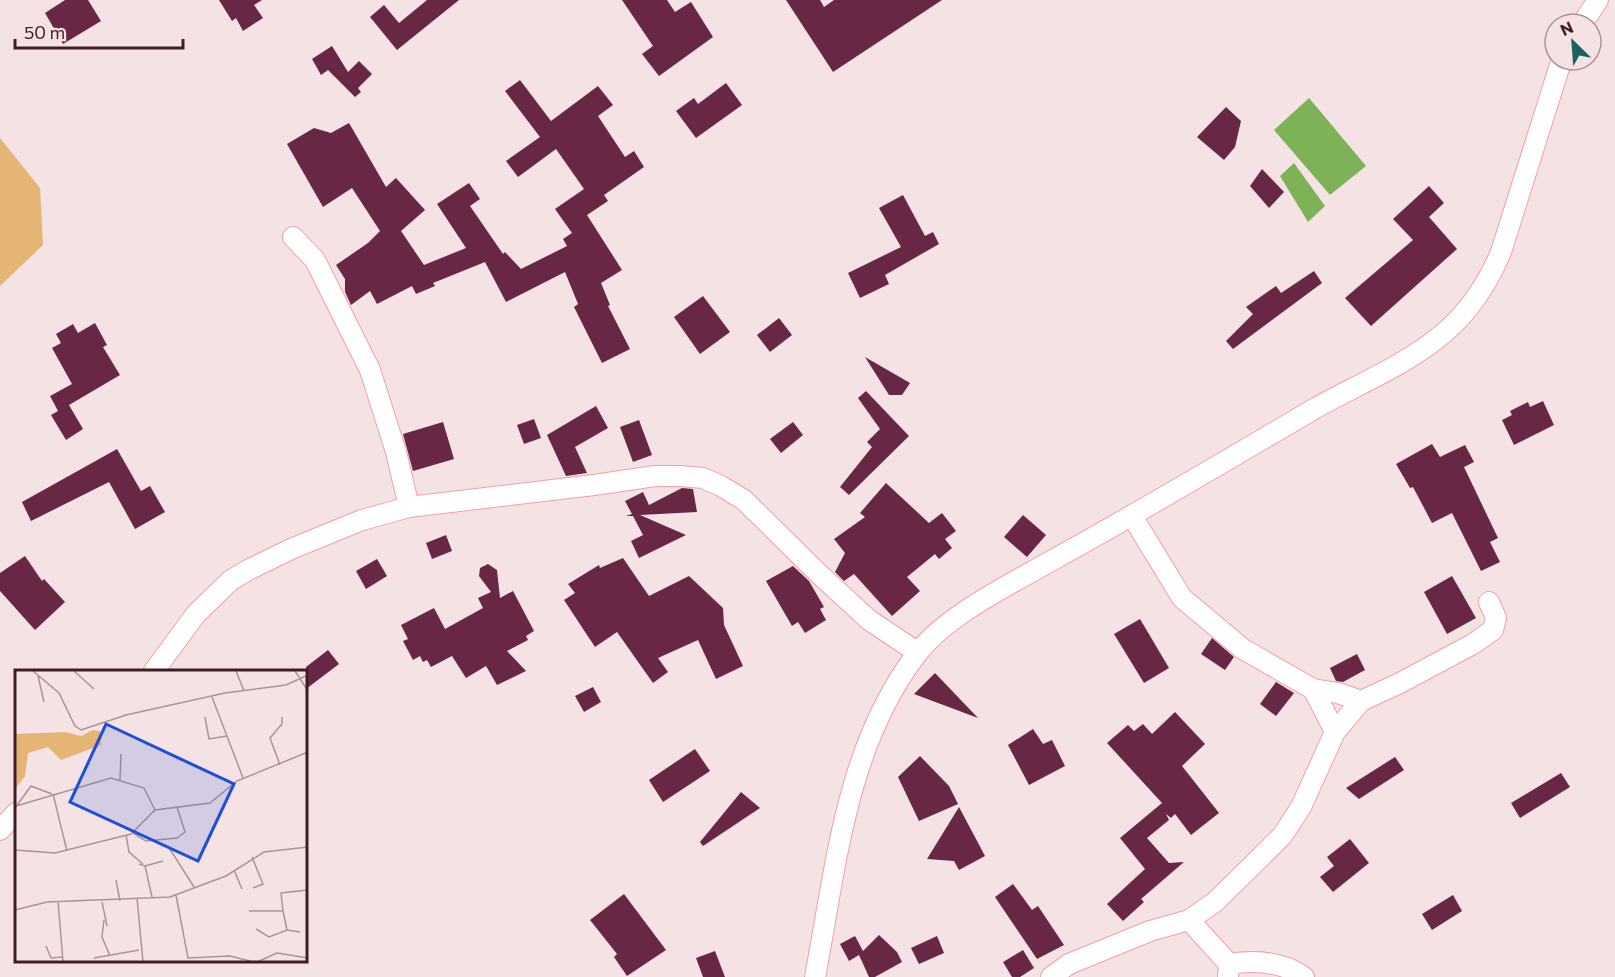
<svg xmlns="http://www.w3.org/2000/svg" width="1615" height="977" font-family="Commissioner,sans-serif">
<rect width="100%" height="100%" fill="#f5e2e4"/>
<path fill="#e5b575" d="M 0,138 L 40,188 L 43,245 L 0,286 Z"/>
<path fill="#7eb257" d="M 1309,98 L 1366,166 L 1330,195 L 1274,130 Z
M 1294,163 L 1325,206 L 1308,222 L 1280,176 Z"/>
<path fill="#692746" d="M 65,0 L 88,0 L 101,21 L 63,44 L 45,13 Z
M 219,0 L 262,0 L 254,5 L 263,18 L 243,31 L 236,18 L 232,21 Z
M 427,0 L 459,0 L 397,50 L 370,17 L 384,5 L 399,23 Z
M 622,0 L 667,0 L 675,12 L 691,2 L 713,37 L 659,76 L 642,54 L 653,46 Z
M 786,0 L 820,0 L 824,7 L 834,0 L 942,0 L 833,72 Z
M 332,46 L 348,72 L 359,61 L 372,74 L 358,88 L 361,92 L 355,97 L 328,70 L 321,75 L 312,59 Z
M 520,80 L 551,121 L 598,86 L 613,105 L 598,116 L 625,157 L 634,151 L 644,167 L 604,195 L 608,201 L 587,215 L 622,270 L 601,283 L 610,305 L 608,306 L 630,349 L 602,363 L 574,307 L 578,304 L 565,272 L 506,302 L 485,262 L 433,283 L 435,286 L 416,294 L 412,286 L 377,304 L 370,291 L 351,305 L 345,292 L 345,279 L 336,265 L 368,243 L 380,231 L 352,188 L 323,207 L 287,144 L 314,128 L 331,133 L 349,123 L 386,187 L 396,178 L 425,210 L 401,231 L 424,265 L 466,248 L 437,204 L 469,183 L 480,199 L 470,206 L 503,254 L 505,252 L 521,269 L 567,246 L 563,239 L 572,233 L 555,209 L 584,189 L 556,149 L 518,177 L 506,161 L 540,137 L 505,91 Z
M 726,83 L 742,105 L 696,138 L 676,111 L 694,98 L 698,104 Z
M 1226,107 L 1241,121 L 1235,147 L 1224,160 L 1197,137 Z
M 1262,169 L 1284,192 L 1269,208 L 1250,186 Z
M 1429,186 L 1444,203 L 1429,217 L 1457,249 L 1371,326 L 1345,298 L 1413,240 L 1393,219 Z
M 903,195 L 925,236 L 933,232 L 939,244 L 885,275 L 889,284 L 860,298 L 848,273 L 901,247 L 879,208 Z
M 1314,271 L 1322,283 L 1233,349 L 1226,341 L 1253,314 L 1246,307 L 1276,286 L 1281,293 Z
M 703,296 L 730,332 L 700,354 L 674,317 Z
M 779,318 L 792,335 L 770,352 L 757,335 Z
M 95,323 L 107,345 L 103,347 L 120,375 L 69,405 L 83,429 L 66,440 L 51,415 L 58,411 L 50,396 L 72,384 L 52,348 L 61,343 L 56,334 L 73,324 L 78,333 Z
M 865,357 L 910,383 L 902,395 L 889,395 Z
M 866,391 L 909,436 L 849,495 L 840,487 L 872,447 L 867,442 L 880,429 L 858,398 Z
M 1543,401 L 1554,425 L 1514,445 L 1502,420 L 1512,415 L 1510,411 L 1528,402 L 1530,407 Z
M 596,406 L 608,428 L 575,447 L 587,473 L 566,476 L 547,435 Z
M 534,419 L 541,438 L 524,444 L 517,425 Z
M 639,420 L 652,455 L 633,462 L 620,427 Z
M 443,422 L 454,459 L 413,471 L 403,434 Z
M 793,422 L 803,435 L 781,453 L 770,439 Z
M 1432,444 L 1440,457 L 1465,445 L 1474,462 L 1464,467 L 1498,538 L 1490,542 L 1500,562 L 1481,571 L 1452,513 L 1432,523 L 1413,487 L 1410,488 L 1396,464 Z
M 117,449 L 141,491 L 150,486 L 165,512 L 135,529 L 109,482 L 31,521 L 22,502 Z
M 886,483 L 929,523 L 942,513 L 956,531 L 945,539 L 952,548 L 939,559 L 935,554 L 907,577 L 920,591 L 892,616 L 854,574 L 844,581 L 835,572 L 845,553 L 834,539 L 865,517 L 860,513 Z
M 682,488 L 693,489 L 697,512 L 640,515 L 686,535 L 639,558 L 631,541 L 643,535 L 633,516 L 626,516 L 632,514 L 625,501 L 643,492 L 649,505 Z
M 1023,515 L 1046,535 L 1027,557 L 1004,537 Z
M 446,535 L 452,551 L 432,559 L 426,543 Z
M 25,556 L 42,581 L 44,579 L 65,602 L 35,630 L 0,591 L 0,573 Z
M 623,558 L 649,596 L 689,576 L 723,608 L 724,625 L 743,666 L 716,679 L 698,640 L 658,658 L 668,672 L 653,683 L 617,632 L 595,647 L 564,600 L 575,593 L 568,584 L 599,565 L 600,568 Z
M 377,559 L 387,576 L 366,589 L 356,571 Z
M 488,564 L 497,570 L 500,598 L 513,591 L 534,631 L 526,636 L 528,640 L 507,651 L 526,671 L 497,685 L 486,666 L 466,678 L 452,656 L 431,667 L 427,660 L 423,662 L 420,656 L 413,660 L 403,641 L 408,639 L 401,625 L 434,608 L 445,629 L 483,608 L 478,598 L 491,592 L 479,576 L 480,568 Z
M 793,566 L 809,581 L 824,607 L 820,609 L 826,620 L 805,633 L 798,622 L 792,626 L 766,581 Z
M 1452,576 L 1476,618 L 1447,634 L 1424,592 Z
M 1140,619 L 1169,668 L 1144,683 L 1114,634 Z
M 1212,638 L 1234,657 L 1225,670 L 1201,654 Z
M 328,650 L 339,664 L 306,689 L 306,667 Z
M 1357,654 L 1365,670 L 1343,682 L 1336,681 L 1330,668 Z
M 935,673 L 978,718 L 914,694 Z
M 1276,682 L 1294,693 L 1276,716 L 1260,704 Z
M 593,687 L 601,702 L 584,712 L 575,696 Z
M 1175,712 L 1205,744 L 1182,766 L 1219,813 L 1191,835 L 1175,814 L 1171,818 L 1166,814 L 1169,820 L 1147,838 L 1169,863 L 1184,862 L 1141,899 L 1144,902 L 1123,921 L 1107,904 L 1145,869 L 1120,838 L 1162,803 L 1107,743 L 1128,725 L 1134,731 L 1143,724 L 1152,734 Z
M 1033,729 L 1043,744 L 1052,740 L 1065,766 L 1029,785 L 1008,745 Z
M 695,749 L 710,771 L 663,802 L 649,780 Z
M 920,756 L 949,786 L 958,804 L 919,821 L 898,777 Z
M 1395,757 L 1404,770 L 1359,799 L 1346,788 Z
M 1561,773 L 1570,787 L 1520,818 L 1511,803 Z
M 741,792 L 760,808 L 703,846 L 700,842 Z
M 959,807 L 985,856 L 959,870 L 954,861 L 927,859 Z
M 1350,839 L 1369,863 L 1333,892 L 1320,877 L 1334,866 L 1327,857 Z
M 1013,884 L 1032,910 L 1038,906 L 1064,945 L 1037,959 L 995,897 Z
M 624,894 L 666,950 L 627,976 L 614,957 L 617,954 L 590,920 Z
M 1453,895 L 1462,911 L 1432,930 L 1422,914 Z
M 879,935 L 897,952 L 902,962 L 875,977 L 869,977 L 859,955 L 849,961 L 840,944 L 855,936 L 863,951 Z
M 937,936 L 944,953 L 919,964 L 911,948 Z
M 1023,950 L 1034,968 L 1020,977 L 1012,977 L 1003,962 Z
M 715,951 L 725,977 L 703,977 L 696,958 Z"/>
<g fill="none" stroke-linecap="round" stroke-linejoin="round">
<g stroke="#f39fa7" stroke-width="22">
<path id="street" d="M 1582,24 L 1598,0
M 293,237 L 315,260 L 370,370 L 396,452 L 409,507
M 154,671 L 196,614 L 231,580 L 250,569 L 291,549 L 362,520 L 409,507 L 594,485 L 655,476 L 680,476 L 703,478 L 721,486 L 744,500 L 818,573 L 869,620 L 917,652
M 1313,689 L 1338,693 L 1361,701
M 1335,732 L 1361,701 L 1398,684 L 1473,644 L 1493,630 L 1496,618 L 1489,602
M 0,830 L 16,813
M 1189,920 L 1229,964 L 1228,977
M 1229,964 C 1255,960 1282,961 1304,977
M 815,977 C 836,867 846,747 916,655 C 945,616 1009,585 1051,561 C 1140,512 1227,460 1314,409 C 1356,385 1402,367 1439,337 C 1467,315 1487,285 1501,252 L 1559,68 L 1563,60
M 1051,977 L 1069,964 L 1150,931 L 1189,920 L 1215,902 L 1282,836 L 1301,807 L 1335,732 L 1313,689 L 1243,649 L 1182,598 L 1132,516"/>
</g>
<use href="#street" stroke="#fff" stroke-width="20"/>
</g>
<g transform="translate(15 670)">
<rect width="292" height="292" fill="#f5e2e4"/>
<path d="M 78,60 L 85,61 L 86,75 L 46,90 L 33,77 L 13,83 L 10,106 L 0,119 L 0,64 L 50,62 L 66,66 Z" fill="#e5b575"/>
<path fill="none" stroke="#ac9496" stroke-width="1.5" d="M 18,1 L 44,23 L 60,56 L 66,60 L 111,45 L 210,23 L 271,15 L 293,5M 59,1 L 79,19M 221,1 L 229,21M 280,1 L 293,21M 23,6 L 29,32M 197,27 L 228,108M 190,47 L 194,69 L 212,66M 265,95 L 255,68 L 267,54 L 267,47M 105,110 L 106,84M 38,124 L 52,181M 1,136 L 96,108 L 129,118 L 140,140M 0,138 L 16,116 L 37,124M 118,163 L 131,171 L 162,168 L 170,162 L 162,137M 111,165 L 114,182 L 128,194M 153,176 L 179,217M 0,180 L 40,183 L 116,164 L 140,140 L 195,133 L 222,111 L 293,82M 237,187 L 248,214 L 238,218M 124,194 L 130,196 L 148,191M 130,196 L 137,227M 219,200 L 227,219M 101,210 L 105,231M 161,225 L 173,288 L 215,286 L 239,292M 122,228 L 128,292M 43,231 L 48,292M 87,232 L 92,256M 0,240 L 32,232 L 155,227 L 211,206 L 249,182 L 293,177M 234,241 L 268,241 L 266,223 L 293,220M 268,241 L 272,260M 89,250 L 87,267 L 95,286M 241,259 L 254,267 L 272,260 L 285,262M 31,276 L 36,288 L 47,287M 79,288 L 124,280M 242,292 L 262,283 L 293,288"/>
<path fill="#1d4ed8" fill-opacity="0.15" stroke="#1d4ed8" stroke-width="3" d="M 91,54 L 219,114 L 183,191 L 55,132 Z"/>
<rect width="292" height="292" fill="none" stroke="#3e1e22" stroke-width="3"/>
</g>
<g transform="translate(1573 42) rotate(335)"><circle r="28" fill="#f5e2e4" stroke="#ac9496" stroke-width="1.5"/>
<path d="M0-4.5L10 22L0 15L-10 22Z" fill="#166564"/>
<text y="-9" font-size="16" font-weight="bold" text-anchor="middle" fill="#3e1e22">N</text>
</g>
<path d="M15 39v9h168v-9" fill="none" stroke="#3e1e22" stroke-width="3"/>
<text x="24" y="39" font-size="18" fill="#3e1e22" stroke="#f5e2e4" stroke-width="4.5" paint-order="stroke">50 m</text>
</svg>
